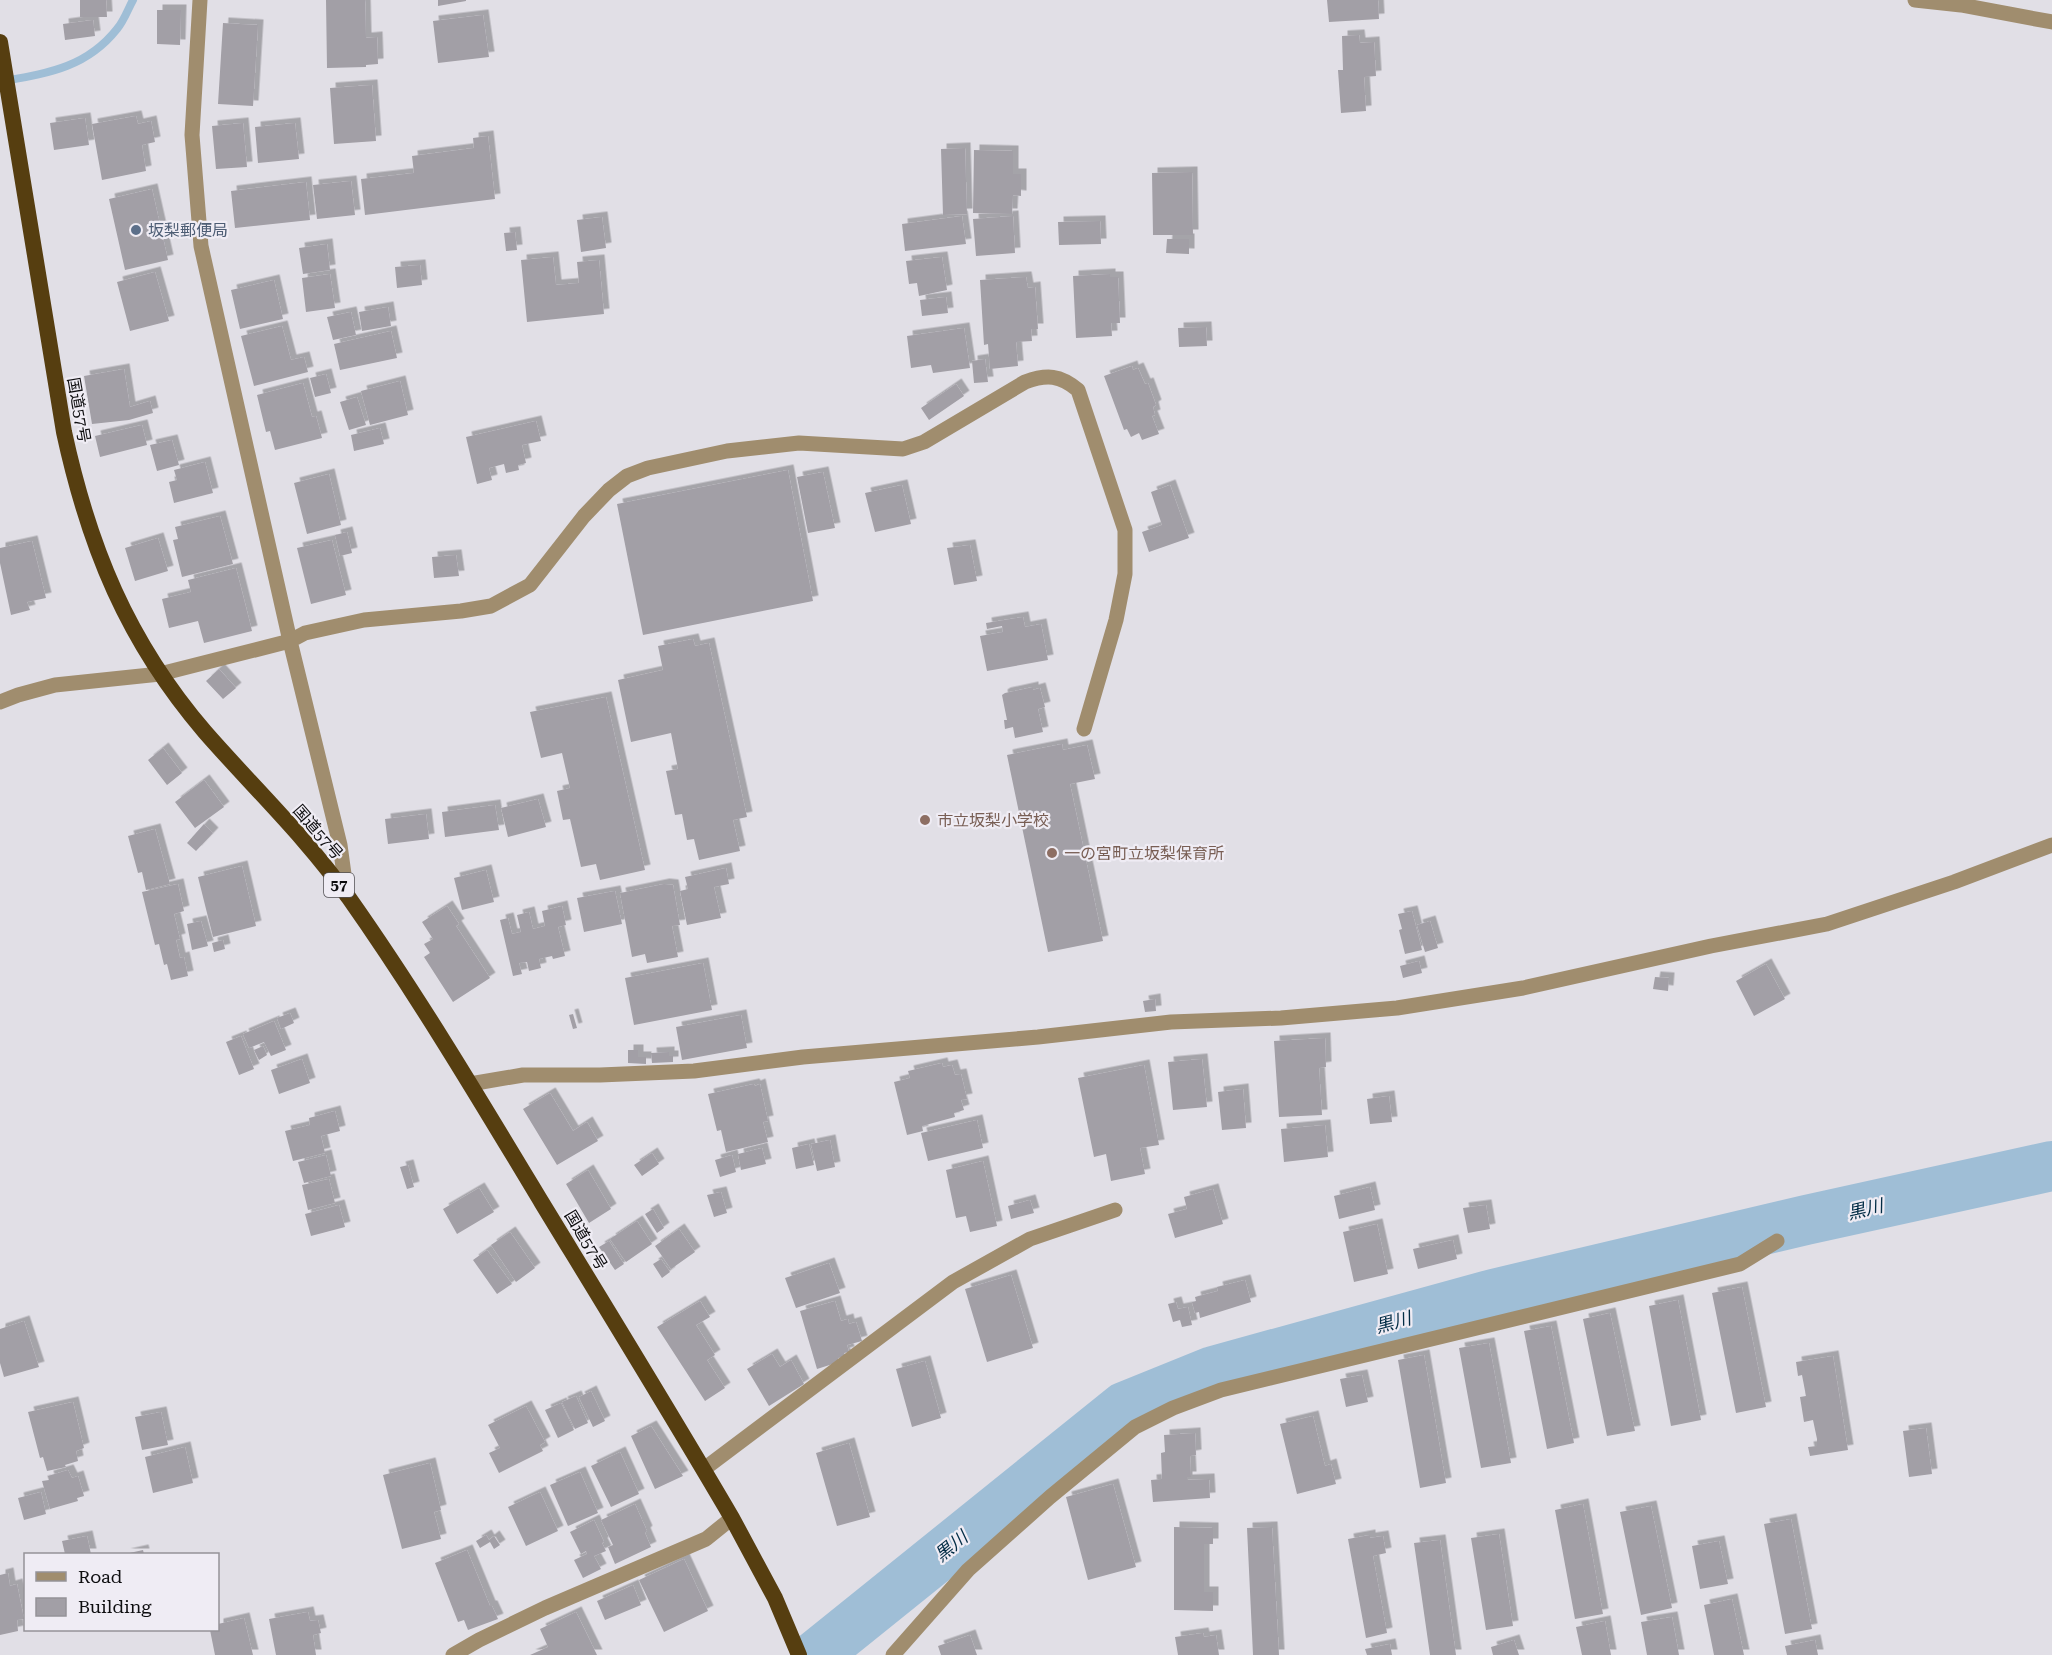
<svg xmlns="http://www.w3.org/2000/svg" width="2052" height="1655" font-family="'Roboto Serif','Noto Sans JP',serif">
<defs>
<filter id="shadow"><feDropShadow dx="5.5" dy="-5.5" stdDeviation="0" flood-color="#0004"/></filter>
</defs>
<rect width="100%" height="100%" fill="#e1dfe6"/>
<g fill="none" stroke-linecap="round" stroke-linejoin="round">
<path stroke="#9fbed6" stroke-width="8" d="M 4,81 C 49,73 87,67 117,29 C 124,21 128,9 133,0"/>
<path stroke="#9fbed6" stroke-width="50" d="M 816,1655 L 1124,1407 L 1213,1371 L 1493,1294 L 1806,1220 L 2052,1166"/>
</g>
<path fill="#a29fa6" filter="url(#shadow)" d="M 80,0 L 106,0 L 107,17 L 80,17 Z
M 326,0 L 365,0 L 366,38 L 377,37 L 378,64 L 366,65 L 366,67 L 327,68 Z
M 438,0 L 466,0 L 466,1 L 438,6 Z
M 1327,0 L 1378,0 L 1379,19 L 1329,22 Z
M 157,10 L 181,10 L 180,45 L 157,44 Z
M 483,15 L 489,57 L 438,63 L 433,21 Z
M 93,20 L 95,36 L 65,40 L 63,24 Z
M 223,23 L 258,25 L 253,106 L 218,104 Z
M 1359,35 L 1360,43 L 1374,42 L 1376,76 L 1364,77 L 1366,111 L 1341,113 L 1338,70 L 1343,70 L 1342,36 Z
M 372,85 L 376,141 L 334,144 L 330,88 Z
M 136,116 L 138,124 L 151,121 L 155,142 L 142,145 L 146,171 L 102,180 L 92,124 Z
M 85,118 L 89,145 L 54,150 L 50,123 Z
M 243,123 L 247,167 L 216,169 L 212,126 Z
M 295,123 L 299,159 L 258,163 L 255,127 Z
M 488,136 L 495,199 L 365,215 L 361,179 L 414,173 L 412,156 L 474,148 L 473,138 Z
M 965,148 L 967,214 L 943,215 L 941,149 Z
M 974,150 L 1013,151 L 1013,174 L 1021,174 L 1021,196 L 1013,195 L 1012,214 L 973,213 Z
M 1192,172 L 1193,235 L 1153,235 L 1152,173 Z
M 351,181 L 355,215 L 317,219 L 313,185 Z
M 306,182 L 310,220 L 235,228 L 231,191 Z
M 152,189 L 168,260 L 125,270 L 109,199 Z
M 962,216 L 966,244 L 905,251 L 902,224 Z
M 1013,216 L 1015,253 L 976,256 L 973,219 Z
M 602,217 L 606,248 L 581,252 L 577,220 Z
M 1100,221 L 1101,244 L 1059,245 L 1058,222 Z
M 515,232 L 517,250 L 506,251 L 504,233 Z
M 1167,239 L 1189,239 L 1189,254 L 1166,253 Z
M 327,244 L 330,270 L 303,274 L 299,248 Z
M 553,257 L 556,285 L 579,283 L 577,262 L 599,260 L 604,314 L 527,322 L 521,260 Z
M 942,257 L 947,290 L 919,296 L 917,283 L 909,284 L 906,261 Z
M 420,265 L 422,285 L 397,288 L 395,267 Z
M 155,272 L 169,321 L 130,331 L 117,282 Z
M 330,274 L 335,308 L 306,312 L 302,278 Z
M 1110,274 L 1110,277 L 1118,277 L 1120,323 L 1111,323 L 1112,336 L 1076,338 L 1073,276 Z
M 1026,277 L 1028,288 L 1035,287 L 1038,329 L 1031,329 L 1032,341 L 1016,342 L 1018,366 L 990,369 L 988,344 L 984,345 L 980,280 Z
M 274,280 L 283,319 L 240,329 L 231,290 Z
M 946,297 L 948,313 L 922,316 L 920,300 Z
M 388,307 L 391,326 L 362,331 L 359,312 Z
M 351,312 L 356,335 L 333,340 L 327,317 Z
M 282,326 L 291,360 L 304,357 L 308,372 L 254,386 L 241,336 Z
M 1206,327 L 1207,346 L 1179,347 L 1178,328 Z
M 964,328 L 970,368 L 933,373 L 931,365 L 911,368 L 907,336 Z
M 391,331 L 397,358 L 340,370 L 334,344 Z
M 985,359 L 988,382 L 974,383 L 972,361 Z
M 1132,366 L 1133,370 L 1138,368 L 1145,384 L 1148,383 L 1156,405 L 1153,407 L 1155,415 L 1152,416 L 1159,434 L 1142,440 L 1139,433 L 1131,437 L 1127,429 L 1124,430 L 1104,376 Z
M 124,369 L 130,407 L 150,401 L 153,413 L 129,420 L 92,424 L 84,376 Z
M 326,374 L 331,393 L 315,397 L 310,378 Z
M 400,381 L 408,415 L 370,425 L 361,391 Z
M 303,383 L 312,417 L 316,416 L 322,438 L 275,450 L 270,431 L 266,432 L 257,395 Z
M 956,384 L 964,396 L 929,420 L 921,408 Z
M 357,397 L 366,425 L 349,430 L 340,402 Z
M 536,421 L 541,441 L 522,445 L 526,463 L 518,465 L 519,470 L 506,473 L 504,464 L 489,468 L 492,480 L 477,484 L 466,437 Z
M 142,425 L 147,445 L 100,457 L 95,436 Z
M 380,428 L 384,444 L 354,451 L 351,435 Z
M 172,440 L 179,465 L 157,471 L 150,445 Z
M 205,462 L 213,493 L 174,503 L 169,482 L 177,480 L 174,470 Z
M 788,470 L 813,601 L 643,635 L 617,504 Z
M 823,472 L 835,528 L 808,533 L 797,477 Z
M 329,474 L 341,525 L 307,534 L 294,483 Z
M 902,485 L 911,524 L 875,532 L 865,493 Z
M 1170,485 L 1189,538 L 1149,552 L 1142,532 L 1162,525 L 1151,492 Z
M 220,516 L 233,564 L 182,577 L 173,540 L 178,539 L 175,527 Z
M 347,532 L 352,553 L 340,556 L 335,535 Z
M 158,538 L 168,571 L 135,581 L 125,548 Z
M 332,540 L 346,595 L 311,604 L 297,548 Z
M 32,541 L 46,598 L 27,602 L 30,610 L 11,615 L 0,563 L 0,548 Z
M 970,545 L 977,581 L 954,585 L 947,548 Z
M 456,555 L 459,576 L 434,578 L 432,557 Z
M 236,568 L 252,631 L 204,643 L 198,621 L 169,628 L 162,599 L 191,592 L 188,580 Z
M 1023,617 L 1025,627 L 1041,624 L 1048,660 L 987,671 L 980,636 L 1003,632 L 1002,626 L 987,629 L 986,623 Z
M 693,639 L 695,646 L 709,643 L 747,817 L 733,820 L 740,851 L 699,860 L 694,839 L 687,840 L 682,814 L 675,815 L 666,771 L 678,769 L 671,733 L 631,742 L 618,680 L 663,670 L 658,646 Z
M 219,669 L 236,688 L 223,699 L 206,681 Z
M 1033,687 L 1033,690 L 1040,688 L 1045,707 L 1038,709 L 1043,732 L 1015,738 L 1013,727 L 1005,729 L 1004,720 L 1007,720 L 1002,695 L 1005,693 Z
M 606,697 L 645,870 L 600,880 L 596,864 L 581,867 L 570,819 L 563,820 L 557,791 L 570,788 L 562,753 L 541,758 L 530,712 Z
M 1062,744 L 1063,750 L 1087,745 L 1095,779 L 1070,784 L 1103,941 L 1048,952 L 1007,755 Z
M 163,748 L 182,773 L 167,785 L 148,760 Z
M 204,780 L 224,807 L 195,828 L 175,802 Z
M 538,799 L 546,827 L 508,837 L 501,808 Z
M 495,805 L 499,830 L 445,837 L 442,812 Z
M 426,814 L 429,839 L 388,844 L 385,819 Z
M 204,824 L 213,833 L 196,851 L 187,843 Z
M 155,829 L 170,884 L 146,890 L 142,872 L 138,873 L 128,836 Z
M 242,866 L 256,926 L 213,937 L 198,877 Z
M 726,868 L 729,884 L 714,887 L 721,918 L 687,925 L 680,891 L 688,889 L 685,877 Z
M 486,870 L 494,902 L 462,910 L 454,878 Z
M 178,884 L 184,911 L 174,914 L 180,939 L 176,940 L 180,958 L 184,957 L 188,976 L 171,980 L 167,964 L 164,965 L 159,944 L 155,945 L 142,892 Z
M 664,884 L 673,885 L 680,925 L 672,926 L 678,957 L 647,963 L 645,954 L 632,957 L 620,893 Z
M 615,891 L 622,924 L 584,932 L 577,898 Z
M 447,906 L 459,924 L 456,926 L 490,978 L 453,1002 L 424,957 L 430,953 L 424,944 L 433,939 L 422,922 Z
M 562,906 L 566,925 L 558,927 L 565,956 L 553,959 L 552,956 L 539,959 L 541,968 L 529,971 L 527,962 L 519,963 L 522,974 L 513,976 L 500,920 L 508,918 L 512,934 L 521,932 L 517,915 L 529,912 L 533,929 L 545,926 L 542,911 Z
M 1412,911 L 1422,950 L 1405,954 L 1399,930 L 1402,929 L 1398,914 Z
M 201,921 L 208,946 L 192,950 L 187,924 Z
M 1430,921 L 1438,948 L 1425,952 L 1417,925 Z
M 223,940 L 225,949 L 214,952 L 212,943 Z
M 1419,961 L 1422,973 L 1403,978 L 1400,966 Z
M 703,963 L 712,1010 L 634,1025 L 625,978 Z
M 1766,964 L 1785,999 L 1754,1016 L 1736,981 Z
M 1655,977 L 1669,978 L 1668,991 L 1653,989 Z
M 1155,999 L 1156,1011 L 1145,1012 L 1143,1001 Z
M 290,1013 L 294,1023 L 281,1029 L 277,1018 Z
M 573,1014 L 577,1028 L 573,1029 L 569,1015 Z
M 741,1015 L 747,1048 L 682,1060 L 676,1027 Z
M 274,1021 L 286,1050 L 271,1056 L 264,1042 L 249,1048 L 243,1034 Z
M 241,1036 L 254,1069 L 239,1075 L 226,1042 Z
M 1325,1038 L 1326,1067 L 1319,1068 L 1322,1115 L 1279,1117 L 1274,1041 Z
M 263,1046 L 267,1055 L 259,1060 L 254,1050 Z
M 628,1050 L 638,1050 L 638,1057 L 646,1057 L 646,1064 L 628,1063 Z
M 669,1052 L 669,1056 L 673,1056 L 673,1062 L 652,1063 L 651,1053 Z
M 302,1059 L 310,1083 L 279,1094 L 271,1070 Z
M 1202,1059 L 1207,1107 L 1173,1110 L 1168,1062 Z
M 942,1063 L 943,1067 L 952,1065 L 955,1075 L 961,1074 L 967,1099 L 961,1100 L 964,1110 L 954,1113 L 955,1117 L 922,1126 L 923,1131 L 907,1135 L 894,1082 L 910,1078 L 908,1071 Z
M 1144,1065 L 1159,1145 L 1140,1148 L 1145,1174 L 1111,1181 L 1106,1154 L 1094,1157 L 1078,1078 Z
M 754,1084 L 755,1086 L 760,1084 L 768,1121 L 763,1122 L 768,1142 L 726,1152 L 721,1130 L 717,1131 L 708,1094 Z
M 1243,1089 L 1246,1128 L 1222,1130 L 1218,1092 Z
M 550,1093 L 573,1131 L 587,1122 L 598,1141 L 557,1165 L 523,1109 Z
M 1389,1096 L 1392,1122 L 1370,1124 L 1367,1099 Z
M 335,1111 L 340,1131 L 321,1136 L 325,1153 L 293,1161 L 285,1131 L 310,1125 L 309,1118 Z
M 977,1120 L 983,1148 L 928,1161 L 921,1133 Z
M 1325,1125 L 1328,1157 L 1284,1162 L 1281,1129 Z
M 830,1140 L 835,1167 L 817,1171 L 811,1144 Z
M 809,1144 L 814,1165 L 796,1169 L 792,1148 Z
M 762,1148 L 766,1164 L 741,1170 L 738,1154 Z
M 652,1153 L 659,1164 L 642,1176 L 634,1165 Z
M 326,1155 L 331,1176 L 304,1183 L 298,1162 Z
M 732,1155 L 736,1172 L 720,1177 L 715,1160 Z
M 983,1161 L 997,1226 L 970,1232 L 966,1216 L 956,1218 L 946,1170 Z
M 408,1165 L 414,1187 L 407,1189 L 400,1167 Z
M 588,1170 L 611,1209 L 589,1223 L 566,1184 Z
M 329,1179 L 335,1203 L 308,1210 L 302,1185 Z
M 1370,1187 L 1375,1210 L 1339,1219 L 1334,1196 Z
M 479,1188 L 494,1212 L 457,1234 L 443,1209 Z
M 1213,1189 L 1223,1224 L 1175,1238 L 1168,1214 L 1187,1209 L 1184,1197 Z
M 721,1192 L 727,1213 L 714,1217 L 707,1195 Z
M 1030,1200 L 1034,1213 L 1011,1219 L 1008,1206 Z
M 339,1205 L 345,1227 L 311,1236 L 305,1214 Z
M 1486,1205 L 1490,1229 L 1468,1233 L 1463,1208 Z
M 653,1209 L 664,1228 L 657,1233 L 645,1214 Z
M 637,1221 L 652,1244 L 626,1262 L 610,1239 Z
M 1377,1224 L 1388,1274 L 1354,1282 L 1343,1232 Z
M 679,1229 L 695,1252 L 671,1269 L 655,1246 Z
M 510,1232 L 535,1268 L 516,1282 L 491,1245 Z
M 1453,1240 L 1457,1259 L 1418,1269 L 1413,1249 Z
M 609,1241 L 624,1264 L 615,1270 L 599,1247 Z
M 487,1250 L 512,1284 L 497,1294 L 473,1260 Z
M 661,1259 L 670,1272 L 662,1278 L 653,1264 Z
M 829,1263 L 840,1293 L 796,1308 L 785,1278 Z
M 1011,1275 L 1033,1348 L 987,1362 L 965,1289 Z
M 1245,1280 L 1251,1302 L 1200,1318 L 1199,1312 L 1195,1313 L 1192,1302 L 1196,1301 L 1195,1297 L 1218,1291 L 1217,1287 Z
M 1742,1287 L 1766,1407 L 1736,1413 L 1712,1293 Z
M 1678,1300 L 1701,1420 L 1671,1426 L 1649,1306 Z
M 700,1301 L 710,1317 L 696,1325 L 715,1355 L 707,1360 L 725,1388 L 705,1401 L 657,1327 Z
M 835,1301 L 841,1321 L 848,1319 L 849,1324 L 856,1322 L 862,1341 L 847,1345 L 849,1352 L 844,1353 L 846,1356 L 838,1358 L 839,1362 L 817,1369 L 800,1311 Z
M 1176,1302 L 1178,1309 L 1188,1307 L 1192,1325 L 1182,1327 L 1180,1320 L 1173,1322 L 1168,1304 Z
M 1610,1313 L 1635,1431 L 1607,1436 L 1583,1319 Z
M 24,1321 L 39,1367 L 4,1377 L 0,1363 L 0,1329 Z
M 1551,1326 L 1574,1443 L 1547,1449 L 1524,1331 Z
M 1489,1343 L 1511,1463 L 1481,1468 L 1459,1348 Z
M 772,1354 L 780,1367 L 791,1360 L 804,1384 L 769,1406 L 747,1369 Z
M 1424,1355 L 1446,1483 L 1420,1488 L 1398,1360 Z
M 1833,1356 L 1848,1450 L 1810,1456 L 1808,1447 L 1817,1446 L 1817,1439 L 1813,1420 L 1804,1422 L 1800,1397 L 1806,1396 L 1802,1375 L 1798,1376 L 1796,1362 Z
M 925,1361 L 941,1418 L 912,1427 L 896,1369 Z
M 1362,1375 L 1368,1402 L 1346,1407 L 1340,1379 Z
M 591,1391 L 605,1421 L 593,1427 L 579,1397 Z
M 576,1396 L 588,1423 L 575,1429 L 562,1402 Z
M 73,1402 L 84,1448 L 76,1451 L 78,1461 L 65,1465 L 66,1467 L 47,1471 L 43,1457 L 40,1458 L 28,1412 Z
M 561,1403 L 574,1430 L 558,1438 L 545,1410 Z
M 526,1406 L 545,1442 L 540,1445 L 543,1451 L 499,1473 L 489,1453 L 500,1448 L 488,1425 Z
M 161,1412 L 168,1445 L 142,1450 L 135,1417 Z
M 1313,1416 L 1325,1466 L 1331,1464 L 1336,1484 L 1297,1494 L 1280,1424 Z
M 651,1426 L 683,1476 L 655,1489 L 631,1436 Z
M 1926,1428 L 1932,1474 L 1909,1477 L 1903,1431 Z
M 1195,1433 L 1196,1455 L 1190,1456 L 1191,1477 L 1187,1477 L 1187,1480 L 1209,1479 L 1210,1498 L 1153,1502 L 1151,1480 L 1162,1479 L 1161,1453 L 1165,1452 L 1164,1435 Z
M 849,1443 L 870,1517 L 837,1526 L 816,1453 Z
M 185,1447 L 193,1483 L 153,1493 L 145,1457 Z
M 620,1452 L 639,1494 L 611,1507 L 591,1466 Z
M 430,1463 L 441,1510 L 434,1512 L 441,1539 L 402,1549 L 383,1475 Z
M 68,1470 L 72,1478 L 78,1476 L 84,1496 L 77,1498 L 78,1501 L 50,1509 L 42,1481 L 49,1480 L 48,1476 Z
M 580,1472 L 598,1513 L 568,1526 L 550,1485 Z
M 1113,1484 L 1136,1567 L 1088,1580 L 1066,1497 Z
M 41,1492 L 46,1514 L 24,1520 L 18,1498 Z
M 540,1492 L 558,1531 L 526,1546 L 508,1507 Z
M 635,1504 L 647,1531 L 645,1533 L 651,1547 L 615,1564 L 608,1547 L 613,1545 L 601,1520 Z
M 1583,1504 L 1603,1614 L 1575,1619 L 1555,1510 Z
M 1651,1506 L 1672,1608 L 1641,1615 L 1620,1512 Z
M 1791,1519 L 1812,1629 L 1785,1634 L 1764,1524 Z
M 594,1520 L 604,1542 L 602,1543 L 606,1551 L 594,1556 L 601,1569 L 583,1578 L 574,1560 L 587,1554 L 586,1551 L 581,1554 L 570,1532 Z
M 1174,1527 L 1213,1528 L 1213,1544 L 1204,1544 L 1204,1592 L 1213,1592 L 1213,1611 L 1174,1610 Z
M 1272,1527 L 1279,1655 L 1253,1655 L 1247,1528 Z
M 1499,1534 L 1513,1626 L 1486,1630 L 1471,1538 Z
M 486,1535 L 489,1540 L 494,1536 L 500,1545 L 494,1549 L 490,1542 L 480,1548 L 476,1541 Z
M 1370,1535 L 1370,1538 L 1383,1536 L 1386,1553 L 1373,1556 L 1387,1633 L 1366,1638 L 1348,1539 Z
M 87,1536 L 91,1554 L 65,1554 L 62,1541 Z
M 1440,1540 L 1456,1655 L 1430,1655 L 1414,1543 Z
M 1719,1541 L 1728,1584 L 1700,1589 L 1692,1546 Z
M 143,1550 L 144,1554 L 125,1554 Z
M 467,1550 L 490,1606 L 492,1606 L 498,1619 L 468,1630 L 464,1620 L 458,1622 L 435,1563 Z
M 684,1559 L 708,1611 L 664,1632 L 639,1580 Z
M 8,1573 L 10,1586 L 17,1584 L 24,1619 L 17,1620 L 18,1631 L 0,1635 L 0,1575 Z
M 633,1585 L 641,1605 L 605,1620 L 597,1601 Z
M 1732,1599 L 1744,1655 L 1714,1655 L 1704,1605 Z
M 308,1612 L 310,1621 L 318,1620 L 321,1633 L 313,1635 L 316,1655 L 276,1655 L 269,1619 Z
M 576,1612 L 597,1655 L 530,1655 L 548,1647 L 540,1629 Z
M 1672,1617 L 1679,1655 L 1647,1655 L 1641,1622 Z
M 244,1618 L 253,1655 L 215,1655 L 210,1630 L 218,1630 L 218,1624 Z
M 1605,1621 L 1611,1655 L 1582,1655 L 1576,1627 Z
M 1203,1633 L 1204,1637 L 1216,1635 L 1219,1655 L 1178,1655 L 1175,1637 Z
M 970,1635 L 977,1655 L 941,1655 L 938,1646 Z
M 1514,1640 L 1519,1655 L 1493,1655 L 1491,1647 Z
M 1815,1640 L 1818,1655 L 1787,1655 L 1785,1646 Z
M 1390,1644 L 1392,1655 L 1367,1655 L 1365,1649 Z"/>
<g fill="none" stroke-linecap="round" stroke-linejoin="round">
<path stroke="#a08d6e" stroke-width="15" d="M 200,0 L 192,135 L 201,246 L 290,641 L 340,845 L 347,896
M 1915,0 L 1961,5 L 2052,22
M 0,702 L 18,695 L 55,685 L 160,674 L 290,641 L 305,633 L 364,620 L 461,611 L 491,606 L 530,585 L 584,516 L 609,490 L 627,476 L 648,468 L 727,451 L 799,443 L 903,449 L 924,442 L 1025,382 C 1047,374 1060,375 1078,390 L 1125,530 L 1125,574 L 1116,620 L 1084,729
M 470,1084 L 523,1075 L 600,1075 L 694,1071 L 803,1057 L 1038,1037 L 1171,1022 L 1281,1018 L 1397,1008 L 1523,988 L 1711,946 L 1827,924 L 1954,882 L 2052,845
M 704,1469 L 953,1282 L 1030,1239 L 1115,1210
M 453,1655 L 479,1640 L 545,1608 L 706,1539 L 732,1518
M 893,1655 L 968,1570 L 1050,1497 L 1135,1427 L 1173,1408 L 1221,1390 L 1740,1264 L 1777,1241"/>
<path stroke="#563e10" stroke-width="16" d="M 0,42 L 64,432 C 89,547 127,641 205,732 C 253,787 307,838 349,898 C 418,996 480,1100 542,1203 C 606,1308 670,1412 732,1518 L 775,1598 L 799,1655"/>
</g>
<circle fill="#5c6f8a" stroke="#efecf4" stroke-width="2" cx="136" cy="230" r="6"/>
<g fill="#8d6e63" stroke="#efecf4" stroke-width="2">
<circle cx="925" cy="820" r="6"/>
<circle cx="1052" cy="853" r="6"/>
</g>
<g text-anchor="middle" dominant-baseline="central" stroke-width="4.5" stroke-linejoin="round" paint-order="stroke">
<rect fill="#efecf4" stroke="#515054" stroke-width="1.5" x="324" y="873" width="30" height="24" rx="4.5"/>
<g font-size="15" font-weight="bold" fill="#0d0d0f">
<text x="339" y="885">57</text>
</g>
<g font-size="16" fill="#4e5e75" stroke="#efecf4" text-anchor="start">
<text x="148" y="230">坂梨郵便局</text>
</g>
<g font-size="16" fill="#0d0d0f" stroke="#efecf4">
<text transform="translate(79 410) rotate(80)">国道57号</text>
<text transform="translate(318 832) rotate(49)">国道57号</text>
<text transform="translate(586 1240) rotate(59)">国道57号</text>
</g>
<g font-size="16" fill="#785e54" stroke="#efecf4" text-anchor="start">
<text x="937" y="820">市立坂梨小学校</text>
<text x="1064" y="853">一の宮町立坂梨保育所</text>
</g>
<g font-size="18" font-style="italic" fill="#022c45" stroke="#efecf4">
<text transform="translate(1865 1209) rotate(-13)">黒川</text>
<text transform="translate(1393 1322) rotate(-15)">黒川</text>
<text transform="translate(951 1546) rotate(-39)">黒川</text>
</g>
</g>
<rect x="24" y="1553" width="195" height="78" fill="#efecf4" stroke="#959398" stroke-width="1.5"/>
<rect x="36" y="1572" width="30" height="9" fill="#a08d6e" stroke="#959398" stroke-width="1.5"/>
<text x="78" y="1583" font-size="18" fill="#0d0d0f">Road</text>
<rect x="36" y="1598" width="30" height="18" fill="#a29fa6" stroke="#959398" stroke-width="1.5"/>
<text x="78" y="1613" font-size="18" fill="#0d0d0f">Building</text>
</svg>
